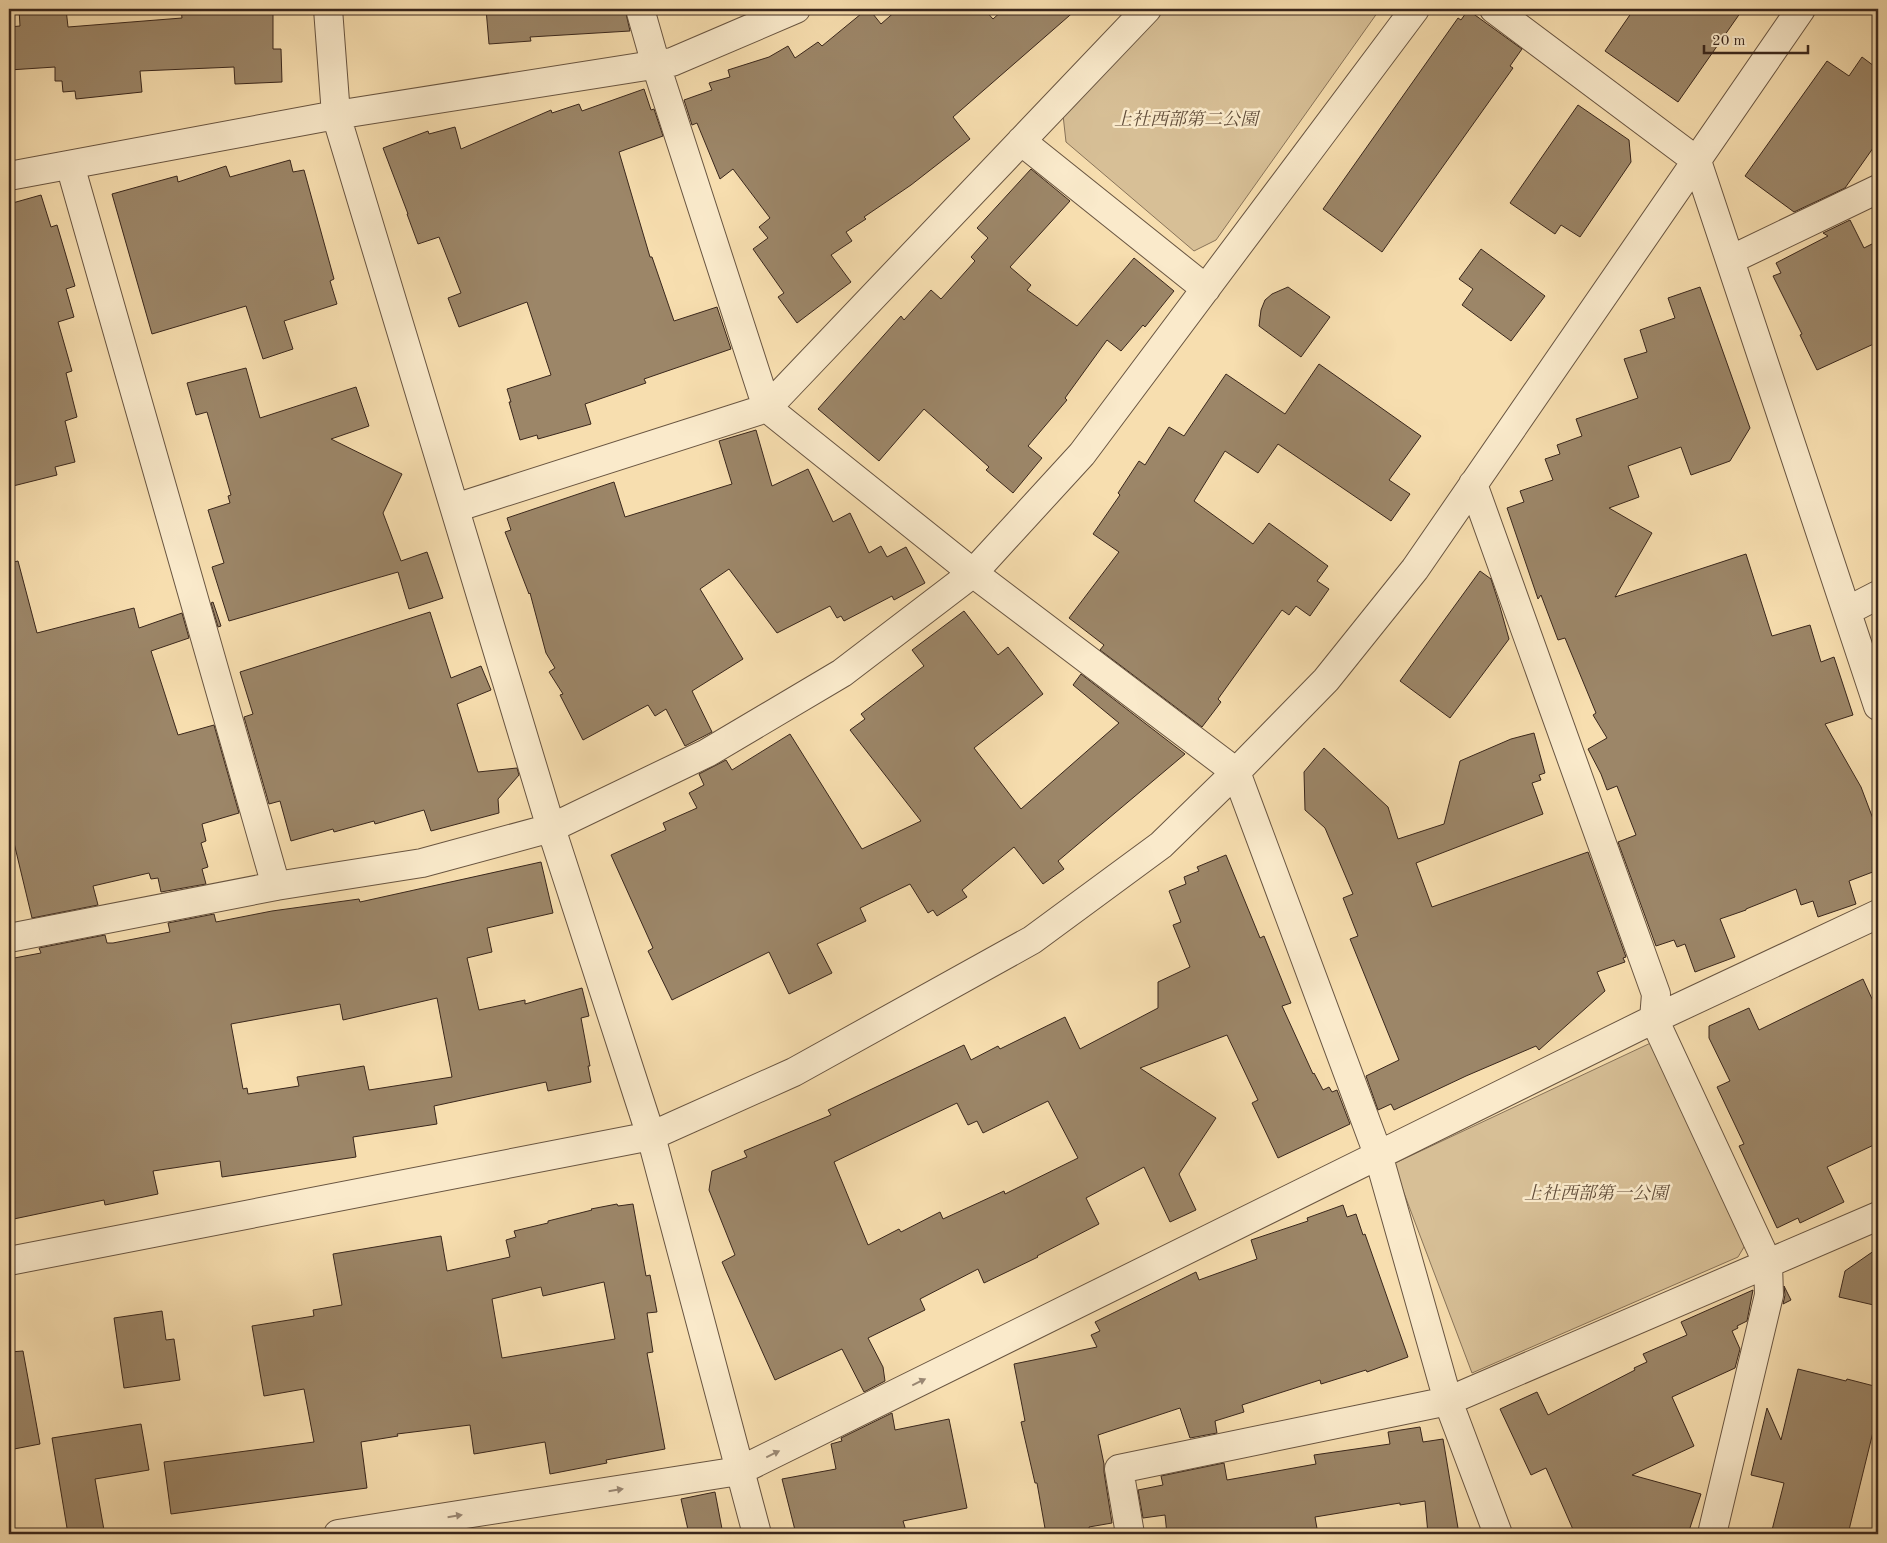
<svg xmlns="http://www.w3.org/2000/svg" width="1887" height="1543" font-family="'Old Standard TT','Noto Serif JP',serif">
<rect width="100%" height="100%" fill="#f7deaf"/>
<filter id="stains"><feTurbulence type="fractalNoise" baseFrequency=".004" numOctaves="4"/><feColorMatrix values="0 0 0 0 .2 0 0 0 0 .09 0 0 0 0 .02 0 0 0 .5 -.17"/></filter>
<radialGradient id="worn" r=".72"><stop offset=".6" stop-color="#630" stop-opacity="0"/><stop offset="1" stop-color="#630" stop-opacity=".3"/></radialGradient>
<path fill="#d7bf96" stroke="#887359" d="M 1160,9 L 1380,9 L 1216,240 L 1194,251 L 1066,142 L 1063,115 Z
M 1657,1040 L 1747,1242 L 1738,1257 L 1472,1373 L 1393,1164 Z"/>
<path fill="#9c8668" stroke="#3a271c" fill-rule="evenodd" d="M 19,9 L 66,9 L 68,27 L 182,18 L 181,9 L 273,9 L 273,49 L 281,49 L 282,82 L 235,84 L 234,67 L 140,71 L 142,92 L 76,99 L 75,91 L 63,92 L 62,81 L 55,81 L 55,67 L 9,70 L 9,27 L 20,26 Z
M 486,9 L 625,9 L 630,31 L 530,37 L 531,41 L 489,44 Z
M 867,9 L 869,9 L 881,24 L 898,9 L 984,9 L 993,19 L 1004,9 L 1077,9 L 953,117 L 970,139 L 911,185 L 864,217 L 866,219 L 846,232 L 852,241 L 831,255 L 851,282 L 797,323 L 778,297 L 784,293 L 753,249 L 768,238 L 759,227 L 770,218 L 733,169 L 720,179 L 697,123 L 692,125 L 684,100 L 712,90 L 709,83 L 730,77 L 728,70 L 769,57 L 788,46 L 795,58 L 818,42 L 822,46 Z
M 1634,9 L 1743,9 L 1678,102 L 1605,51 Z
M 1468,10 L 1522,49 L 1510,66 L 1513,68 L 1382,252 L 1323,209 L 1458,18 L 1461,20 Z
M 1862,57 L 1878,69 L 1878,141 L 1845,188 L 1794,212 L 1745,176 L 1827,61 L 1849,76 Z
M 644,89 L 651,110 L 654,109 L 663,136 L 619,152 L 650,257 L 652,257 L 674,321 L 717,307 L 731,349 L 644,379 L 646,383 L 585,404 L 591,424 L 538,439 L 537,435 L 520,440 L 509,402 L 511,402 L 507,389 L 551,375 L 527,302 L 459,327 L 448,298 L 461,293 L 439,237 L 418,244 L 407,214 L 408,214 L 383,148 L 428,131 L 429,134 L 455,127 L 461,149 L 551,110 L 552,113 L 579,104 L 582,111 Z
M 1578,105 L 1629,140 L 1631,162 L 1580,237 L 1561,225 L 1555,234 L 1510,203 Z
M 290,160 L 293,172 L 304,170 L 334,279 L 330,281 L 337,304 L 284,321 L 293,349 L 263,359 L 246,306 L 152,334 L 112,194 L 177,176 L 178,182 L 226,166 L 230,177 Z
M 1031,169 L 1070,201 L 1010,267 L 1031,285 L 1027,290 L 1077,326 L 1134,258 L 1174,291 L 1145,327 L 1143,325 L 1121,351 L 1107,340 L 1065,398 L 1067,400 L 1028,446 L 1042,458 L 1013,493 L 986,470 L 989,467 L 924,409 L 879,461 L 818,409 L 901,316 L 904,320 L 931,290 L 941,299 L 975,261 L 971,257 L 988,238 L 977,228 Z
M 41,195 L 51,227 L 57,225 L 75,286 L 66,289 L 74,317 L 58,322 L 72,371 L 66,373 L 77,417 L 65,421 L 75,462 L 55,467 L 57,475 L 9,487 L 9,204 Z
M 1850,220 L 1864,248 L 1878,241 L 1878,342 L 1817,370 L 1800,335 L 1802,334 L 1773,276 L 1781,273 L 1776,263 L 1828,236 L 1823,233 Z
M 1481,249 L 1545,296 L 1511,341 L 1462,305 L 1473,289 L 1459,279 Z
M 1288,287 L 1330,317 L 1301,357 L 1259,326 L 1261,310 L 1265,300 L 1272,294 Z
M 1700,287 L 1750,428 L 1730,461 L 1691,475 L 1681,447 L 1628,466 L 1639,497 L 1609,508 L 1652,533 L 1615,597 L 1746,554 L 1772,636 L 1810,625 L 1821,662 L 1834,657 L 1853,715 L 1825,724 L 1861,787 L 1878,832 L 1878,870 L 1849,881 L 1856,904 L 1818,917 L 1813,901 L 1801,905 L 1796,889 L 1746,909 L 1746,910 L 1720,919 L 1735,957 L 1695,972 L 1685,944 L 1677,947 L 1674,940 L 1656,946 L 1618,842 L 1636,835 L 1617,786 L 1607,790 L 1601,774 L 1588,749 L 1607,738 L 1593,715 L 1596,713 L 1565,638 L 1558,640 L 1541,595 L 1538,599 L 1507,508 L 1524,502 L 1520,491 L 1553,480 L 1545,459 L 1560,454 L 1557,445 L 1582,436 L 1576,419 L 1638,398 L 1624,359 L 1647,352 L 1640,330 L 1675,318 L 1668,298 Z
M 1319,364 L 1421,436 L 1389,480 L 1410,494 L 1391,521 L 1278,444 L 1258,473 L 1225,451 L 1194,501 L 1253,544 L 1269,523 L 1328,566 L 1317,581 L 1329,589 L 1310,616 L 1296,606 L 1289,615 L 1282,610 L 1218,699 L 1221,702 L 1202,727 L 1100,650 L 1104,645 L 1069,618 L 1119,552 L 1093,534 L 1120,495 L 1118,493 L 1139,461 L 1145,465 L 1169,427 L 1184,436 L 1226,374 L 1285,414 Z
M 246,368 L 260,418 L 356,387 L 369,426 L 331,439 L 402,474 L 383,513 L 401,561 L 427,552 L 443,598 L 409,609 L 398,572 L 229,621 L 212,567 L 224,563 L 208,510 L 230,503 L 228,496 L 231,495 L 207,412 L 196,415 L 187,383 Z
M 756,430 L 772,486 L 808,469 L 833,522 L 850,513 L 869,553 L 881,546 L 887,557 L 906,547 L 925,583 L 894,600 L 892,596 L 844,621 L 841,616 L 837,618 L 830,606 L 777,633 L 729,569 L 700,589 L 743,659 L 692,691 L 712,732 L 685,746 L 666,709 L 655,716 L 648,705 L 583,740 L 560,695 L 563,694 L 549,672 L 555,668 L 546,653 L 530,593 L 529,594 L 505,532 L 511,530 L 507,518 L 614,482 L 625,517 L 732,484 L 719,441 Z
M 18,561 L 37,633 L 134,608 L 139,628 L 182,613 L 189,638 L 151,651 L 178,735 L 214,725 L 239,813 L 202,824 L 206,841 L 201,843 L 208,867 L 202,869 L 206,884 L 161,892 L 158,878 L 151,879 L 149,873 L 93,886 L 98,905 L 32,918 L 9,822 L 9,563 Z
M 1480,571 L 1491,579 L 1500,607 L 1509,639 L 1450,718 L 1400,681 Z
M 213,602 L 221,626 L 218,627 L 211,603 Z
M 964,611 L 998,655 L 1008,647 L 1043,694 L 974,748 L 1021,809 L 1119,723 L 1073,685 L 1081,674 L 1185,754 L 1058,861 L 1064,869 L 1043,884 L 1014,847 L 962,890 L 967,897 L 937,916 L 933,910 L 928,913 L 910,884 L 860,908 L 866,921 L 817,944 L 832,973 L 789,994 L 769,952 L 672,1000 L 648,951 L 653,948 L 611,855 L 666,830 L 663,823 L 697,808 L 689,793 L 704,785 L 699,774 L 726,760 L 732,770 L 790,734 L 862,849 L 921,821 L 850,730 L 865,719 L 861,714 L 924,666 L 912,650 Z
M 430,612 L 451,678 L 481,666 L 491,690 L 457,704 L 478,772 L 517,768 L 519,775 L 498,799 L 499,813 L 431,831 L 424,810 L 375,824 L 374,821 L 334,832 L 333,829 L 291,841 L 280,801 L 269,804 L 244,717 L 253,714 L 240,672 Z
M 1534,733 L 1545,773 L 1539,775 L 1541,780 L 1532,783 L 1543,814 L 1416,863 L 1432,907 L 1588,852 L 1626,957 L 1623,958 L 1625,962 L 1597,972 L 1605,991 L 1539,1050 L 1536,1046 L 1466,1076 L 1394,1110 L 1391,1104 L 1378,1110 L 1366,1076 L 1399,1060 L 1350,939 L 1358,936 L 1343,898 L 1353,894 L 1325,828 L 1305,810 L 1304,772 L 1324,748 L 1388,807 L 1398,839 L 1444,824 L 1460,761 L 1511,739 Z
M 1226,855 L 1260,938 L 1264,936 L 1291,1003 L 1282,1006 L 1313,1074 L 1314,1073 L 1323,1090 L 1329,1087 L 1332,1092 L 1337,1090 L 1350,1124 L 1278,1158 L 1252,1103 L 1258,1100 L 1227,1035 L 1140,1068 L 1216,1118 L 1179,1174 L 1196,1210 L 1170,1222 L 1144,1167 L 1086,1198 L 1099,1224 L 1037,1256 L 1038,1257 L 984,1283 L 978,1269 L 920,1299 L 925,1310 L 868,1338 L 883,1367 L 885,1381 L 864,1392 L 842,1349 L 775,1380 L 722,1262 L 735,1255 L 709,1190 L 712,1171 L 747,1157 L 744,1151 L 831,1115 L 828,1110 L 964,1045 L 971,1060 L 998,1046 L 1000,1049 L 1065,1017 L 1080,1049 L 1158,1008 L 1158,982 L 1190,967 L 1173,925 L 1181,922 L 1169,891 L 1186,884 L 1184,877 L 1199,871 L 1197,867 ZM 1048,1101 L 1078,1158 L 1005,1194 L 1004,1191 L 943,1219 L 940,1212 L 901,1232 L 899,1229 L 868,1245 L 834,1162 L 957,1103 L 968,1125 L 977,1121 L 983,1133 Z
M 541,862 L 553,913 L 487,928 L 492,952 L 467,958 L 479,1010 L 525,1000 L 525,1004 L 582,988 L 589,1016 L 581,1018 L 590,1066 L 588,1066 L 591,1082 L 548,1091 L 546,1082 L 434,1106 L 437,1124 L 353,1137 L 356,1157 L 222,1177 L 220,1161 L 153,1171 L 158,1194 L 105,1205 L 104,1200 L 9,1220 L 9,959 L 41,953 L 39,948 L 105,935 L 107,943 L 113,943 L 170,932 L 168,923 L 214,914 L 216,922 L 272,911 L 359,899 L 360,902 ZM 437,998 L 452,1077 L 369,1090 L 364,1066 L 297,1077 L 299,1086 L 248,1094 L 247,1088 L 243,1089 L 231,1024 L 340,1004 L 343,1020 Z
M 1863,979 L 1878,1012 L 1878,1143 L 1827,1167 L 1844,1202 L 1800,1223 L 1798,1218 L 1777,1228 L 1739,1146 L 1744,1144 L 1717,1087 L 1730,1081 L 1709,1038 L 1709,1026 L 1749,1008 L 1759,1030 Z
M 617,1204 L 618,1206 L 633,1204 L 646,1276 L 650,1275 L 657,1312 L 647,1313 L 653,1352 L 647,1353 L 665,1449 L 606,1460 L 607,1463 L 550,1474 L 545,1442 L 474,1454 L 470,1425 L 397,1434 L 398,1436 L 361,1442 L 367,1488 L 171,1514 L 164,1462 L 314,1442 L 304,1389 L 264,1396 L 252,1326 L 314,1316 L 313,1310 L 342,1305 L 333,1254 L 441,1236 L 447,1271 L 510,1257 L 506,1240 L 516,1237 L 514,1231 L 548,1223 L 548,1221 L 592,1210 L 591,1209 ZM 604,1282 L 615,1339 L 502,1358 L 492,1299 L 541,1287 L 543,1296 Z
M 1343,1205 L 1347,1217 L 1356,1214 L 1363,1235 L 1365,1234 L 1408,1357 L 1367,1372 L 1366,1370 L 1321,1384 L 1320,1380 L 1242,1405 L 1244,1412 L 1215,1421 L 1217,1433 L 1190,1438 L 1180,1408 L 1098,1435 L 1104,1464 L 1104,1472 L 1112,1523 L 1089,1527 L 1090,1534 L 1046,1534 L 1037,1483 L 1035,1483 L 1021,1422 L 1025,1421 L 1014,1364 L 1097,1347 L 1091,1335 L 1100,1331 L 1095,1322 L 1196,1272 L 1199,1280 L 1257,1259 L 1251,1240 L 1308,1221 L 1307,1218 Z
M 1878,1248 L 1878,1306 L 1839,1297 L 1845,1271 Z
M 1784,1286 L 1791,1300 L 1783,1304 L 1785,1295 Z
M 1753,1290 L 1747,1321 L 1737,1326 L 1738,1328 L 1732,1331 L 1740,1349 L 1735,1368 L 1672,1397 L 1694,1446 L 1632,1475 L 1701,1494 L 1688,1534 L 1575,1534 L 1546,1468 L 1531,1475 L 1500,1409 L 1537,1392 L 1548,1415 L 1635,1370 L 1634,1368 L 1647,1362 L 1643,1354 L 1687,1335 L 1681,1322 Z
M 162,1311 L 166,1340 L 174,1339 L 180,1380 L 124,1388 L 114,1318 Z
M 23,1351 L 40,1444 L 9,1450 L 9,1352 Z
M 1798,1369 L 1846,1381 L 1847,1379 L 1878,1387 L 1878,1434 L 1873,1432 L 1848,1534 L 1771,1534 L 1784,1483 L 1751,1475 L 1767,1408 L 1781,1440 Z
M 892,1413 L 895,1430 L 949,1419 L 967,1508 L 903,1521 L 907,1534 L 796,1534 L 782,1479 L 836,1469 L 831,1444 L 842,1441 L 841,1438 Z
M 141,1424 L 149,1470 L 95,1479 L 104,1530 L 82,1534 L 68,1534 L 52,1438 Z
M 1420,1427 L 1423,1442 L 1443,1439 L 1459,1534 L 1428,1534 L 1425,1501 L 1400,1505 L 1400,1503 L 1315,1517 L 1318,1534 L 1167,1534 L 1165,1515 L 1143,1518 L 1138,1490 L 1163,1485 L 1161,1476 L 1224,1463 L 1227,1480 L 1316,1464 L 1314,1455 L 1390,1444 L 1388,1432 Z
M 715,1492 L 723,1534 L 689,1534 L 681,1499 Z"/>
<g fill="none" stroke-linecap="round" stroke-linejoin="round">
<g stroke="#695541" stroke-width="30">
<path id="minor" d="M 328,9 L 336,115 L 551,828 L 651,1136 L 757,1534
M 640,9 L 656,65 L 767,408 L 973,573 L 1236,772 L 1378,1154 L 1448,1401 L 1498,1534
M 1494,9 L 1697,161 L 1878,706
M 1021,141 L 1206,289
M 70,165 L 276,886
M 9,176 L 336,115 L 672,62 L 796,9
M 1730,260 L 1878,189
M 1473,484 L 1656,994 L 1654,1019 L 1768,1264 L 1769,1295 L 1712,1534
M 455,508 L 767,408 L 1147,9
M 1847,611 L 1878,595
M 9,938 L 276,886 L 422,863 L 551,828 L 707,753 L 842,673 L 973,573 L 1082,454 L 1415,9
M 9,1261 L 651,1136 L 794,1072 L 1032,940 L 1161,845 L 1236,772 L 1326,680 L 1415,569 L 1801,9
M 338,1534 L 739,1471 L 1654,1019 L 1878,914
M 1130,1534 L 1119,1469 L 1448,1401 L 1878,1216"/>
</g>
<use href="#minor" stroke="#faeacb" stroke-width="28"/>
</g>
<defs><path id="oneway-solid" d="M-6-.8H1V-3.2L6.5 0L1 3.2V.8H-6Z" transform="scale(1.25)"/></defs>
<g fill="#9a8874">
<use href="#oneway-solid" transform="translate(919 1382) rotate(-26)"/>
<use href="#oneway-solid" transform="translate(773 1454) rotate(-26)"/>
<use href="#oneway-solid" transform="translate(616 1490) rotate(-9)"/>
<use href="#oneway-solid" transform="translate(455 1516) rotate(-9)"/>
</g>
<g text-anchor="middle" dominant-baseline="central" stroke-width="5" stroke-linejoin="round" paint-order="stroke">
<g font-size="18" font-style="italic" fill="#614d3a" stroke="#faeacb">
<text x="1186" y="120">上社西部第二公園</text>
<text x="1596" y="1194">上社西部第一公園</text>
</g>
</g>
<rect width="1887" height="1543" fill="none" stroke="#f7deaf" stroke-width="30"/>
<rect x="10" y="10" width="1867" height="1523" fill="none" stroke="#3a271c" stroke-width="2.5"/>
<rect x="15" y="15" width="1857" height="1513" fill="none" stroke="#3a271c"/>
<path d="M1704 45v8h104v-8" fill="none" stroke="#3a271c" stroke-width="2.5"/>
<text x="1712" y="45" font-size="15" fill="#3a271c" stroke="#faeacb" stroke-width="4" paint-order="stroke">20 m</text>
<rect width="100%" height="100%" filter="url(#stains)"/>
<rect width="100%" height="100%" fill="url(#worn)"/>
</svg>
